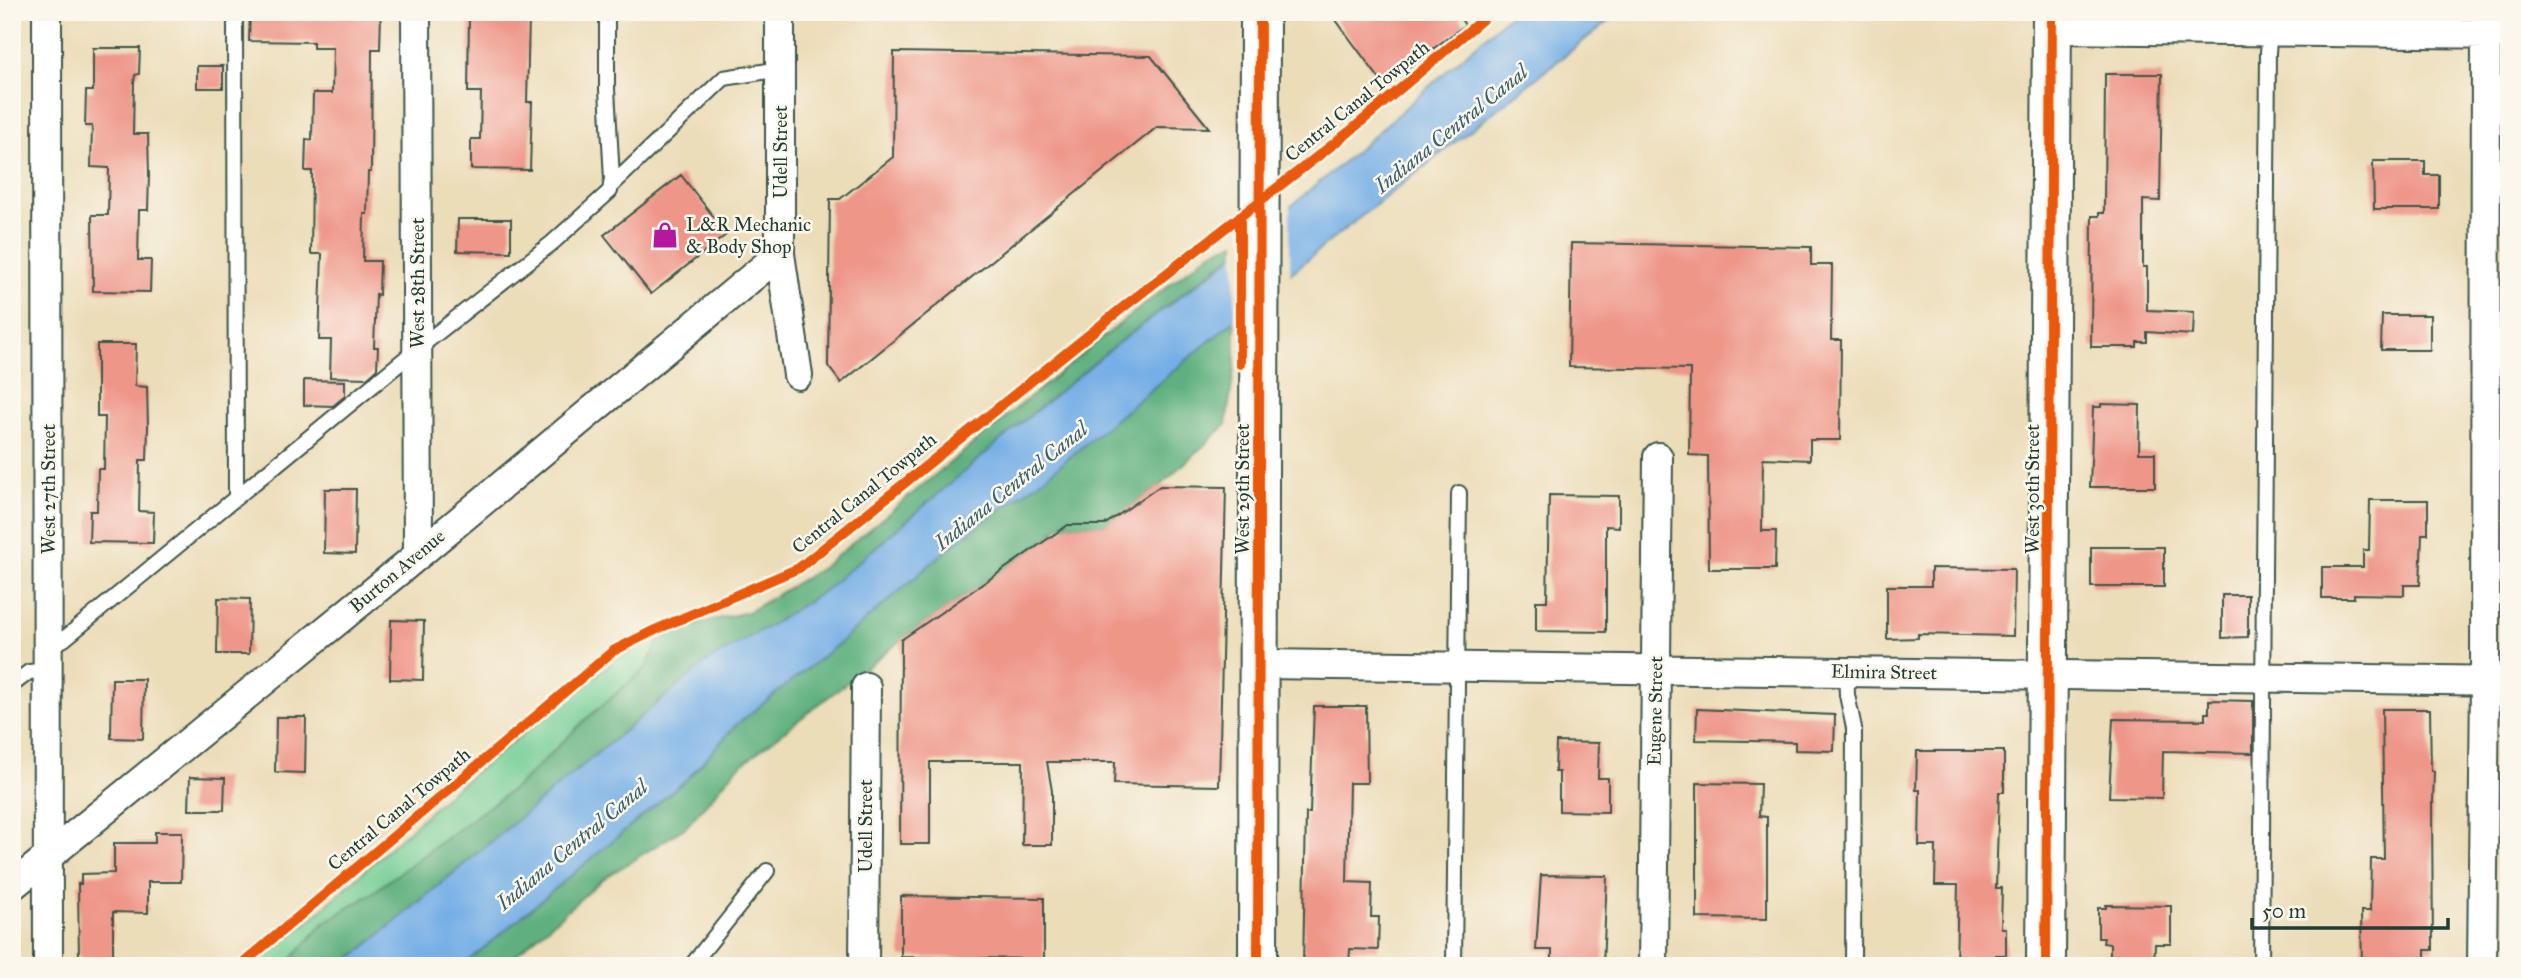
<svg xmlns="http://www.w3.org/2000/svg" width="2521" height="978" font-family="'IM FELL Great Primer',serif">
<rect width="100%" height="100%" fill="#fbf7ec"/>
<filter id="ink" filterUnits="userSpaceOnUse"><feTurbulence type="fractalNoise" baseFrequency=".0143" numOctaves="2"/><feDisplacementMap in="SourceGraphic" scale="14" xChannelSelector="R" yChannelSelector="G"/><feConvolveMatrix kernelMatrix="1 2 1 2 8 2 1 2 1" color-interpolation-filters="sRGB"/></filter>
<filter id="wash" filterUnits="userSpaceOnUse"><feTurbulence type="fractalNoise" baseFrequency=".00686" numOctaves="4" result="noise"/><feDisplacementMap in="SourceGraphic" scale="28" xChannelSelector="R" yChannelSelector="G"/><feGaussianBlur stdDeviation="1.57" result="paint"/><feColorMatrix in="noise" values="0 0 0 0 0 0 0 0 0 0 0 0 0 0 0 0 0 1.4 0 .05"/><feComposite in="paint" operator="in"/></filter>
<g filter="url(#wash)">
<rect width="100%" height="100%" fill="#ecddb9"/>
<path fill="#74cd94" stroke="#4a8564" stroke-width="2" d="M 661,638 L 646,668 L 584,721 L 521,783 L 371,894 L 324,923 L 285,966 L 253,966 L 316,915 L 452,791 L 615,660 L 640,646 Z"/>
<path fill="#5fb07e" stroke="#3f7659" stroke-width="2" d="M 1235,242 L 1235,253 L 1117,344 L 1015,428 L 828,588 L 775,623 L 708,661 L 342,966 L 285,966 L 324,923 L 371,894 L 521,783 L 584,721 L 646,668 L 661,638 L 708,621 L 748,612 L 823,567 L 1107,334 L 1211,252 Z
M 1235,320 L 1235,364 L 1226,425 L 1160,486 L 1104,525 L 1063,525 L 1053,531 L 1057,532 L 903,639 L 737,768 L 686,827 L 603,879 L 503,966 L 462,966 L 688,778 L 736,725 L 837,645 L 956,542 L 1042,480 Z"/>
<path fill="#76afe6" stroke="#4a768d" stroke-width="2" d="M 1513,12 L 1620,12 L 1330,241 L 1042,480 L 956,542 L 837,645 L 736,725 L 688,778 L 462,966 L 342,966 L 708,661 L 774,623 L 828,588 L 1015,428 L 1117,344 L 1217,269 L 1361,147 Z"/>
<path fill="#ecddb9" d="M 1290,201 L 1290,278 L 1235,324 L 1235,249 Z"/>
<g id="blocks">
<path fill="#ee9688" d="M 250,12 L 381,15 L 380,49 L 372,49 L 371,172 L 368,172 L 367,214 L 364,214 L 363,261 L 380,261 L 379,295 L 376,294 L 374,347 L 378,347 L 377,369 L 367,378 L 330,377 L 331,340 L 319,340 L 322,254 L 311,254 L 312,171 L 305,171 L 306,139 L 312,140 L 313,93 L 332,93 L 333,48 L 313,48 L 313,42 L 249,41 Z
M 1330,12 L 1456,12 L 1465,25 L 1384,85 Z
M 469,16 L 529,17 L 527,102 L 532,102 L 530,170 L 471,169 L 471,139 L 480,139 L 481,92 L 468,92 Z
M 93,48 L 140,48 L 139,74 L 135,75 L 134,82 L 133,134 L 148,134 L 149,175 L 148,210 L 139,210 L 138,260 L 151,260 L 150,292 L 93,291 L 92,215 L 108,215 L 109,168 L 91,167 L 92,126 L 85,126 L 86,91 L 93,91 Z
M 894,52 L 1151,56 L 1209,128 L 1157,127 L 841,383 L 828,366 L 830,199 L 840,199 L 893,157 Z
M 197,66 L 223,66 L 223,88 L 197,88 Z
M 2105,74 L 2162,74 L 2160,201 L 2143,200 L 2143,267 L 2147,267 L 2147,310 L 2194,312 L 2193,335 L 2147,332 L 2147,342 L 2137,342 L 2137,347 L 2091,347 L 2092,216 L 2099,216 L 2099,213 L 2104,213 Z
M 2373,161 L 2425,161 L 2425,175 L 2439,175 L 2439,209 L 2374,209 Z
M 681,175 L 727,234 L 651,294 L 604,235 Z
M 458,219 L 511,219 L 511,252 L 457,251 Z
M 1571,243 L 1811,247 L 1811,265 L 1832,265 L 1831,340 L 1841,340 L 1840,440 L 1810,440 L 1810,460 L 1763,458 L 1762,531 L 1776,531 L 1775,569 L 1709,569 L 1708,456 L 1689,455 L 1690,369 L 1569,367 Z
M 2382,315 L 2430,315 L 2430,350 L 2381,350 Z
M 97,344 L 136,344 L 135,386 L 147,387 L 148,427 L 147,460 L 140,460 L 139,511 L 154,512 L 153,543 L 89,542 L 90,511 L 97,511 L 98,469 L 104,469 L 105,417 L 97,417 Z
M 304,380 L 345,381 L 345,396 L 333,406 L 304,405 Z
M 2101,404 L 2140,405 L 2139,453 L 2155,453 L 2155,487 L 2090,487 L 2093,407 L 2101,407 Z
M 1160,486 L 1226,487 L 1219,786 L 1114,784 L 1115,762 L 1047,762 L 1052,791 L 1052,845 L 1022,845 L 1023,762 L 930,762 L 930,844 L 900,844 L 901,640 L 1068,525 L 1104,525 Z
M 325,489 L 356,489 L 355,554 L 324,553 Z
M 1549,495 L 1619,496 L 1619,527 L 1606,526 L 1606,632 L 1536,631 L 1536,601 L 1547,601 Z
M 2370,500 L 2428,500 L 2428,534 L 2422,534 L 2420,585 L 2404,585 L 2404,595 L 2354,594 L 2354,598 L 2322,598 L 2322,567 L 2363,567 L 2363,550 L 2369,550 Z
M 2091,547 L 2164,547 L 2164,587 L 2091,587 Z
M 1931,568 L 2014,569 L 2013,636 L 1918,634 L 1918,638 L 1887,639 L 1887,586 L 1931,586 Z
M 2222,595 L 2248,595 L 2248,637 L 2222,638 Z
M 218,598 L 250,599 L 249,654 L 217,654 Z
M 391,620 L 424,621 L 423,680 L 390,679 Z
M 112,679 L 144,679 L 143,739 L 111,738 Z
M 2209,700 L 2253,701 L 2253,753 L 2163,751 L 2162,798 L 2109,797 L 2113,719 L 2205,720 L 2205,713 L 2209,713 Z
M 1314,706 L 1366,706 L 1367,783 L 1349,783 L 1347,882 L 1372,883 L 1371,917 L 1379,917 L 1378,950 L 1350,949 L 1349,966 L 1303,966 L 1306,813 L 1310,813 Z
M 1697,709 L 1835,715 L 1834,751 L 1795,750 L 1795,742 L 1696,740 Z
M 2382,709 L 2430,709 L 2431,771 L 2434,771 L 2433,803 L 2432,803 L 2433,950 L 2425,950 L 2425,966 L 2362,966 L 2361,911 L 2370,911 L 2371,859 L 2384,859 Z
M 276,717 L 306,717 L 305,773 L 275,772 Z
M 1556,742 L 1599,743 L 1598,778 L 1608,778 L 1608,812 L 1559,811 L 1559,772 L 1555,772 Z
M 1917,751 L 2004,751 L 2004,792 L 1999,792 L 1996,888 L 2002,888 L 2001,928 L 2006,928 L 2006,955 L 1996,955 L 1996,966 L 1956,966 L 1958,885 L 1935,885 L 1936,846 L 1919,846 L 1920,790 L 1916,790 Z
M 190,777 L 225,778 L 224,810 L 189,810 Z
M 1697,783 L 1760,784 L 1759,816 L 1767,817 L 1767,919 L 1697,918 Z
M 155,832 L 182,832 L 181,882 L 148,882 L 148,913 L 113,912 L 113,959 L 79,959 L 78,884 L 81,884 L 81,874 L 114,873 L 114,843 L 155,843 Z
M 1541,875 L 1607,876 L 1603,966 L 1552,966 L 1552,950 L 1536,950 Z
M 901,896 L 1044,898 L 1044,959 L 901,957 Z
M 2106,905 L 2171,906 L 2171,944 L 2155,944 L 2154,966 L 2110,966 L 2110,944 L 2103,943 L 2104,938 L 2098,938 L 2098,908 L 2106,908 Z"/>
</g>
</g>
<g filter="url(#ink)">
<use href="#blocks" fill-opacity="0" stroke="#3e5548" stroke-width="2"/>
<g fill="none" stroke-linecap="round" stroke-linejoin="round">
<g stroke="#3e5548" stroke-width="18">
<path id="lane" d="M 235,12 L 236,498
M 611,186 L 724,78 L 780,69
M 49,647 L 64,639 L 417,349 L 552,243 L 610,191 L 612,179 L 607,89 L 607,12
M 1846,672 L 1847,695 L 1854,728 L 1853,966
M 12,685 L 29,672 L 49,670
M 691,966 L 767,871
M 1454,966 L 1459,493
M 2261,966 L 2268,52 L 2270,31"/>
</g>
<g stroke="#3e5548" stroke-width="32">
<path id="street" d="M 47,12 L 48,966
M 416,12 L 418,555
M 780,12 L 780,254 L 798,375
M 2052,29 L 2509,34
M 1259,664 L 2509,681
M 12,886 L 400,570 L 780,254
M 864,966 L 866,687
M 1653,966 L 1658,457
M 2482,966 L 2485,680 L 2486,12"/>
</g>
<g stroke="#3e5548" stroke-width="42">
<path id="secondary" d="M 1258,966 L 1260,12
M 2046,966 L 2052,12"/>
</g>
<use href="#lane" stroke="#fff" stroke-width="14"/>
<use href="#street" stroke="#fff" stroke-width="28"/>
<use href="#secondary" stroke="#fff" stroke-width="38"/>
<g stroke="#fbf7ec" stroke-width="15">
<path id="cycleway" d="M 1240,364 L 1240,216
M 240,966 L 613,651 L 655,630 L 799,568 L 1126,305 L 1349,132 L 1491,12
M 1258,966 L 1260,12
M 2046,966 L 2052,12"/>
</g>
<use href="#cycleway" stroke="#e8590c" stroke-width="10"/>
</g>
</g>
<defs>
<g id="shop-bare" transform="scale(2.1)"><path d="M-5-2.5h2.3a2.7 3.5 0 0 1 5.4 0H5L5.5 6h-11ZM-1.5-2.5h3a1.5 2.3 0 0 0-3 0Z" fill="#b5179e" stroke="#fbf7ec" stroke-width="2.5" paint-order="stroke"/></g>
</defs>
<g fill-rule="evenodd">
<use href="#shop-bare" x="665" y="235"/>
</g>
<g text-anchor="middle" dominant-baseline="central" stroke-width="5" stroke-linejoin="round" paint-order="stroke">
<g font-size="19" fill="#1f3d34" stroke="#fbf7ec">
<text transform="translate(1357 101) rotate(-39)">Central Canal Towpath</text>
<text transform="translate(780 152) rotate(-90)">Udell Street</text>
<text transform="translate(417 283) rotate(-90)">West 28th Street</text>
<text transform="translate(48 489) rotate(-90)">West 27th Street</text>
<text transform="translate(1242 489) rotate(-90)">West 29th Street</text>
<text transform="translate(2032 489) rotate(-90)">West 30th Street</text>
<text transform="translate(864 493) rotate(-39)">Central Canal Towpath</text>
<text transform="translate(397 571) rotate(-40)">Burton Avenue</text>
<text transform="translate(1884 672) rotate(1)">Elmira Street</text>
<text transform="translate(1655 711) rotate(-89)">Eugene Street</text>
<text transform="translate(399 809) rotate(-40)">Central Canal Towpath</text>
<text transform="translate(865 826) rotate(-90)">Udell Street</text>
</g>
<g font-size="19" fill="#1f3d34" stroke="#fbf7ec" text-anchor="start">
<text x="686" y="224">L&amp;R Mechanic<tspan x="686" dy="22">&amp; Body Shop</tspan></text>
</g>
<g font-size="21" font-style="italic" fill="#395f69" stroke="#fbf7ec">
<text transform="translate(1451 129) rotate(-39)">Indiana Central Canal</text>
<text transform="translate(1011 486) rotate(-39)">Indiana Central Canal</text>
<text transform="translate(572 845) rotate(-40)">Indiana Central Canal</text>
</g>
</g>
<rect width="2521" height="978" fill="none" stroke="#fbf7ec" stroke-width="42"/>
<path d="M2252 918v10h196v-10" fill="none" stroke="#1f3d34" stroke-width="3.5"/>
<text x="2262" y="918" font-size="21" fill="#1f3d34" stroke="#fbf7ec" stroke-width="5" paint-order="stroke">50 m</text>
</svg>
